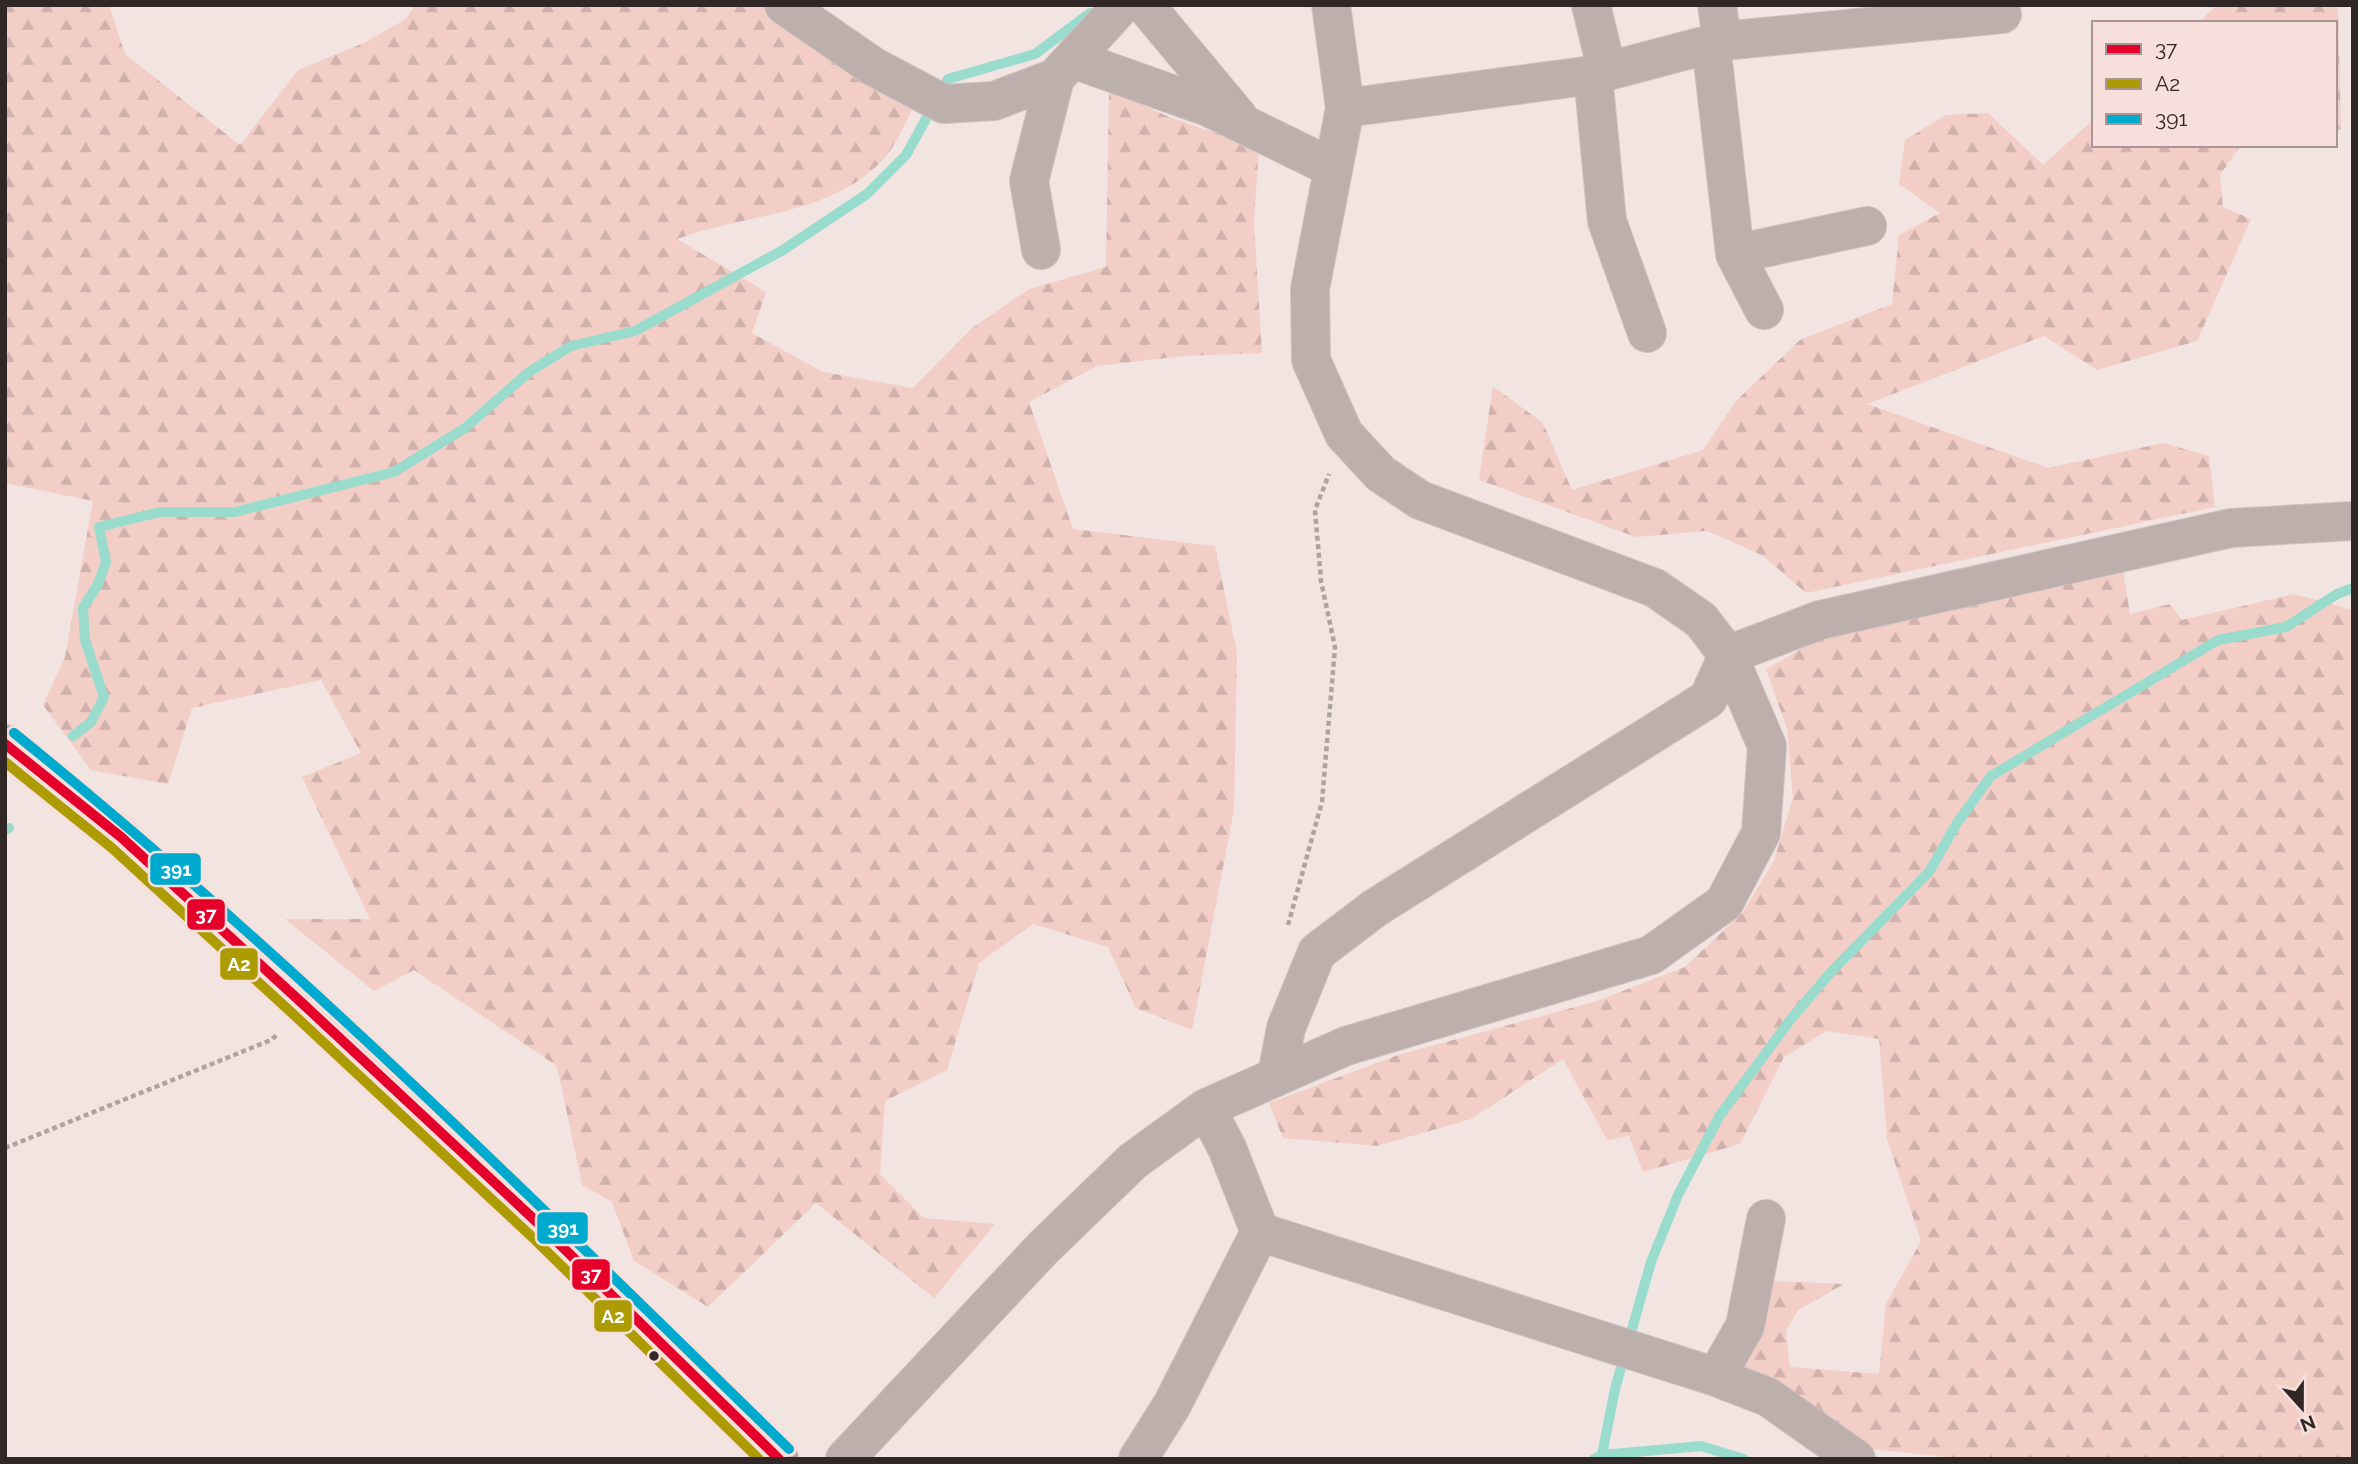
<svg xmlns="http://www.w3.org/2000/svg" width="2358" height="1464" font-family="Raleway,sans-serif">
<defs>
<pattern id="forest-firs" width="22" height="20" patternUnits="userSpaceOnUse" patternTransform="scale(1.75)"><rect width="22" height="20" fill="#f2cec7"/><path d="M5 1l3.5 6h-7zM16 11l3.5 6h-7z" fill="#d0b1ab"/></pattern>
</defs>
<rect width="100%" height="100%" fill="#f1e4e1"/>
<path fill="url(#forest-firs)" d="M 5,5 L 109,5 L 125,54 L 240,145 L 298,70 L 364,43 L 406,19 L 415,5 L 762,5 L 912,110 C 903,126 895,148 882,161 C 826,217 747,213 677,239 L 766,292 L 752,333 L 823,372 L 913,388 L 972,328 L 1029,289 L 1106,267 L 1109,89 L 1169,117 L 1259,148 L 1254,221 L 1262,353 L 1184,356 L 1097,366 L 1029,402 L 1073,529 L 1215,546 L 1237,653 L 1234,810 L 1192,1030 L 1136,1008 L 1108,947 L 1033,924 L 979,963 L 947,1070 L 885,1101 L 880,1174 L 924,1218 L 995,1224 L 934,1298 L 816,1203 L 708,1307 L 634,1261 L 612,1202 L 582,1185 L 557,1066 L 414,970 L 374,991 L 285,919 L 370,919 L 302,777 L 361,753 L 321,680 L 192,708 L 168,784 L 91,770 L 43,705 L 65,657 L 93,501 L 5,483 Z
M 2217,5 L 2338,5 L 2341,130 L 2335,128 L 2335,23 L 2198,23 Z
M 1988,113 L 2043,165 L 2094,119 L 2094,145 L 2241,145 L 2220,175 L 2223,207 L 2251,219 L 2197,341 L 2097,370 L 2044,336 L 1867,404 L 2048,468 L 2163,443 L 2209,456 L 2215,507 L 1806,593 L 1762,555 L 1707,531 L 1636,537 L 1479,480 L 1493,386 L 1543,423 L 1572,490 L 1703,450 L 1737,400 L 1800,340 L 1892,304 L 1899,235 L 1940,213 L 1899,184 L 1905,140 L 1946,115 Z
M 2123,569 L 2130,614 L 2170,604 L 2182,620 L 2294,594 L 2353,610 L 2353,1459 L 1964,1459 L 1863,1448 L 1728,1375 L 1770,1281 L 1844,1284 L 1798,1310 L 1786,1331 L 1790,1367 L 1879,1374 L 1886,1304 L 1921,1241 L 1887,1139 L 1879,1039 L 1827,1031 L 1784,1057 L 1740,1144 L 1643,1172 L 1629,1136 L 1607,1140 L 1563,1059 L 1471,1119 L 1377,1146 L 1283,1138 L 1269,1103 L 1398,1055 L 1597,1001 L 1685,967 L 1742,913 L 1774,861 L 1793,798 L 1787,729 L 1766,669 L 1824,636 Z"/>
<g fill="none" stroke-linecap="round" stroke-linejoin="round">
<path stroke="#99dccd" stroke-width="10" d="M 73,736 L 91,722 L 104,697 L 85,640 L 83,608 L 98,584 L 106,562 L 99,527 L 160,512 L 235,512 L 394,472 L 465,428 L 529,372 L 571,346 L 635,331 L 783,250 L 867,194 L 906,155 L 948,79 L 1035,54 L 1090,13
M 5,830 L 9,828
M 1602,1455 L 1701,1446 L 1744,1459
M 1594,1459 L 1602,1455 L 1615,1389 L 1651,1262 L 1678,1195 L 1720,1115 L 1791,1019 L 1831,972 L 1929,872 L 1957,823 L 1991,776 L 2218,640 L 2286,627 L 2337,594 L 2353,588"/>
<g stroke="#cdc3c1" stroke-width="40">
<path id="minor" d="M 784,5 L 874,67 L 944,104 L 994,101 L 1055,78 L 1122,5
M 1145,5 L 1239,118
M 1331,5 L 1345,108
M 1591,5 L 1607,71
M 1717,5 L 1722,41
M 1711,44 L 1735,254 L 1764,310
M 1073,59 L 1208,107 L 1333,168
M 1593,75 L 1607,221 L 1647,333
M 1041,250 L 1029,181 L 1055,78
M 1735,254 L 1867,226
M 1277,1075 L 1286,1028 L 1317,952 L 1375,908 L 1708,699 L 1728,655 L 1820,620 L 2231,528 L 2352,521
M 1206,1108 L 1227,1148 L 1260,1232 L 1716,1377 L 1768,1397 L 1856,1459
M 1716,1377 L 1745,1326 L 1766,1219
M 845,1459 L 1044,1247 L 1133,1161 L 1206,1108 L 1346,1046 L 1651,955 L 1724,903 L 1761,833 L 1767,746 L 1728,655 L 1701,620 L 1655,588 L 1420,500 L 1381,474 L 1344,434 L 1311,360 L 1310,289 L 1345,108 L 1593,75 L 1722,41 L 2002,14
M 1138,1459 L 1172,1405 L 1260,1232"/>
</g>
<g stroke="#cdc3c1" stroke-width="40">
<path id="secondary" d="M 5,744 L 121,837 L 302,1003 L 540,1225 L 779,1459"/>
</g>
<path stroke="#ada3a0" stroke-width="4.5" stroke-dasharray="5 3.5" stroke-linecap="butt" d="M 1288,925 L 1322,802 L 1335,647 L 1321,581 L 1315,510 L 1329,474
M 5,1148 L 271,1040 L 278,1034"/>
<use href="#minor" stroke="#bcafac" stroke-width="38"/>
<use href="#secondary" stroke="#b3a4a1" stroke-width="38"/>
<g stroke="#f7e0db" stroke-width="16">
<path id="bus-1" d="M 5,744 L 121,837 L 302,1003 L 540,1225 L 779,1459"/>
</g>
<g stroke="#f7e0db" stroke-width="16">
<path id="bus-2" d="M 5,762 L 112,848 L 292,1013 L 530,1235 L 759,1459"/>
</g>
<g stroke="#f7e0db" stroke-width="16">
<path id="bus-3" d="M 14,733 C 286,952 539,1205 789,1449"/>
</g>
<use href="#bus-1" stroke="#e4002b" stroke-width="10"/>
<use href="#bus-2" stroke="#ad9b03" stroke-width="10"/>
<use href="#bus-3" stroke="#00a9ce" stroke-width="10"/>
</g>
<circle fill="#302726" stroke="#f7e0db" stroke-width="2.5" cx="654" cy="1356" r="6"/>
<g stroke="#f7e0db" stroke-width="2.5">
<rect x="149" y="852" width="53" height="34" rx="7" fill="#00a9ce"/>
<rect x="186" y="898" width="40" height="33" rx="7" fill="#e4002b"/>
<rect x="219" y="947" width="40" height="34" rx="7" fill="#ad9b03"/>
<rect x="536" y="1211" width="53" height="34" rx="7" fill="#00a9ce"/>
<rect x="571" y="1258" width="40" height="33" rx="7" fill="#e4002b"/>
<rect x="593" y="1299" width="40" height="34" rx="7" fill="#ad9b03"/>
</g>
<g font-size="19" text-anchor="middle" font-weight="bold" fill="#fff">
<text x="176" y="876">391</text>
<text x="206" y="921">37</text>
<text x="239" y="971">A2</text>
<text x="563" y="1235">391</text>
<text x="591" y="1281">37</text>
<text x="613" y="1323">A2</text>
</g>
<rect width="2358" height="1464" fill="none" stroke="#302726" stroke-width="14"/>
<rect x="2092" y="21" width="245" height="126" fill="#f7e0db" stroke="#a79693" stroke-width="2"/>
<rect x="2106" y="44" width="35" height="10" fill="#e4002b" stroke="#a79693" stroke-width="2"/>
<text x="2155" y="56" font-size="21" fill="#302726">37</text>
<rect x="2106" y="79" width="35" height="10" fill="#ad9b03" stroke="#a79693" stroke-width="2"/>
<text x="2155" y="91" font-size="21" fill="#302726">A2</text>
<rect x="2106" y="114" width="35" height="10" fill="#00a9ce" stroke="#a79693" stroke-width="2"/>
<text x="2155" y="126" font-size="21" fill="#302726">391</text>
<g transform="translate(2302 1408) rotate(159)" stroke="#f7e0db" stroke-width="5" paint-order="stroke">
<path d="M0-5L12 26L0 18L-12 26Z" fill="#302726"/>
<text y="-10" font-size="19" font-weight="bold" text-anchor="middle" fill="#302726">N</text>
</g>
</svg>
